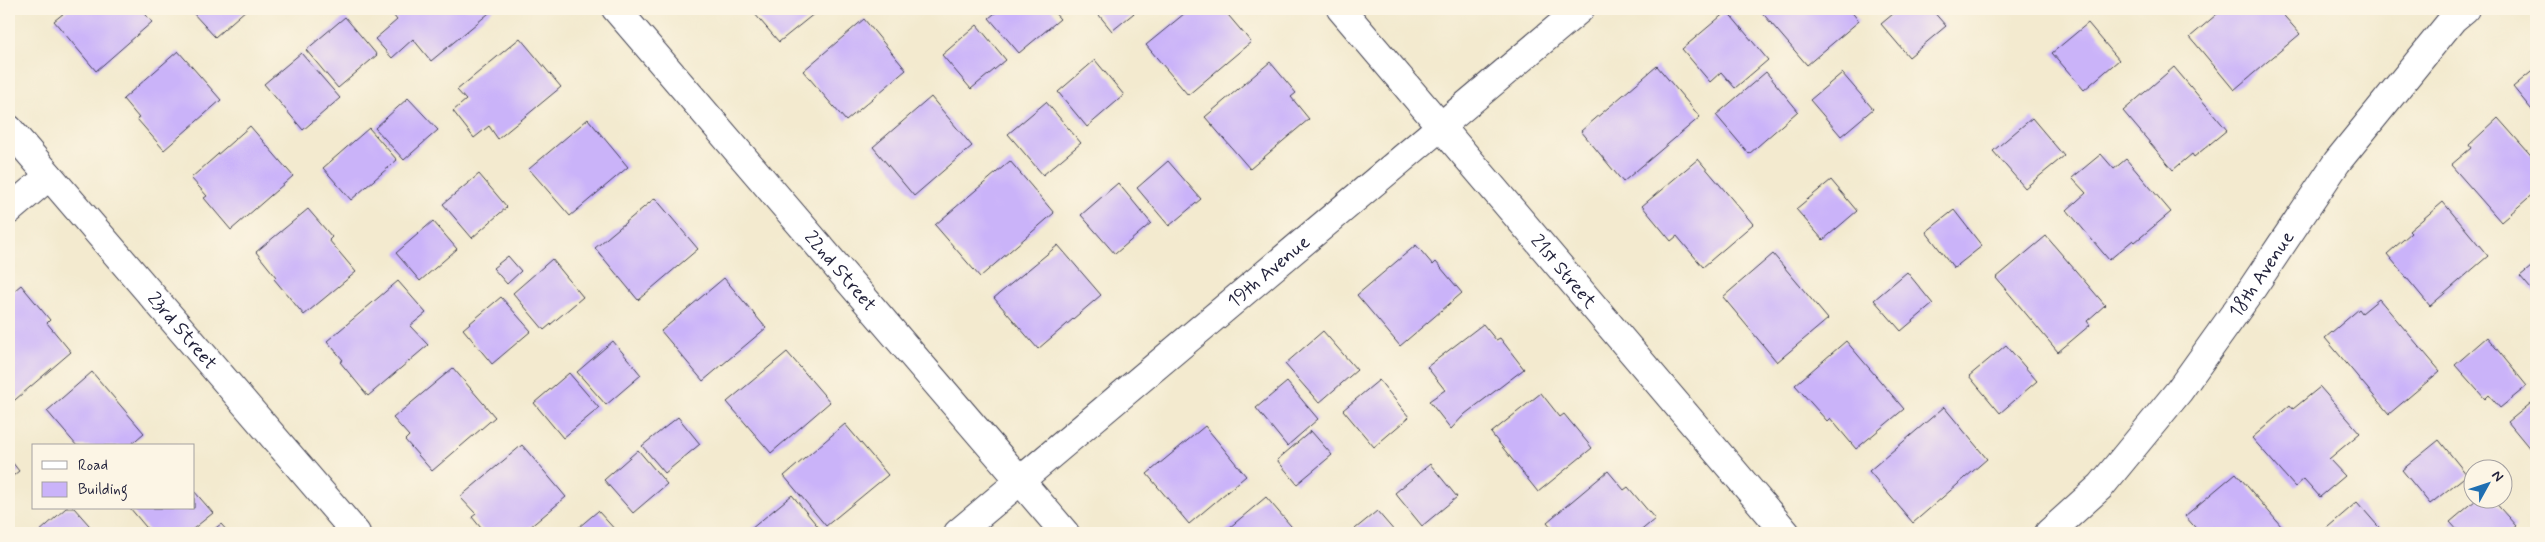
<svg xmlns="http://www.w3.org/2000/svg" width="2545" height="542" font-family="Mynerve,sans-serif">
<rect width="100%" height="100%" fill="#fcf5e5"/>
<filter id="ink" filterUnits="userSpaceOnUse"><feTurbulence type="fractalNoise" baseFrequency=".02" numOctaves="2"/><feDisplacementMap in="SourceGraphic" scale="10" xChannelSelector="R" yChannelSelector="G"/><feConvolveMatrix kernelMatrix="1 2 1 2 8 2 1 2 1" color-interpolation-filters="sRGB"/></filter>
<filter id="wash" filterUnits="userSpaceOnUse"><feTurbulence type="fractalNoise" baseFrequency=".0096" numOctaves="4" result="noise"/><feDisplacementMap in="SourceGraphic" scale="20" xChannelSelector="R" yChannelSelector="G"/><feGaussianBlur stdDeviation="1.12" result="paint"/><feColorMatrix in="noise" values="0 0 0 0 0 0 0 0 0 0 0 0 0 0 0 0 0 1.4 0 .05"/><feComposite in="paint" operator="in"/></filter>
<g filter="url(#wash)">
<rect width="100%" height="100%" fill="#f3eacf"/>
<g id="blocks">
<path fill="#cab3f9" d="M 69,9 L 141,9 L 152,22 L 96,71 L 54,21 Z
M 196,9 L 247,9 L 215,37 L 192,12 Z
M 392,9 L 494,9 L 431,61 L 413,39 L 392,58 L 375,39 L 397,20 L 390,11 Z
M 754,9 L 820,9 L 779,42 L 754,13 L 756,11 Z
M 1000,9 L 1051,9 L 1060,19 L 1019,53 L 989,18 Z
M 1094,9 L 1139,9 L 1112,31 Z
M 1190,9 L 1223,9 L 1251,42 L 1188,95 L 1146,45 Z
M 1759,9 L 1849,9 L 1859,21 L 1807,65 Z
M 1899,9 L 1931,9 L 1946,26 L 1909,57 L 1881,24 Z
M 2223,9 L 2278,9 L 2300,34 L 2234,90 L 2190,37 Z
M 1727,11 L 1768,60 L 1735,88 L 1721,72 L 1710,82 L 1682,49 Z
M 345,17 L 377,55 L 338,88 L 306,50 Z
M 864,19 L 906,70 L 846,121 L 803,71 Z
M 2088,23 L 2119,60 L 2084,90 L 2052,53 Z
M 977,25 L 1006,60 L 971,89 L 942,55 Z
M 520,38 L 561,87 L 498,139 L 489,126 L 474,138 L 453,111 L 466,100 L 457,90 Z
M 178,51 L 221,100 L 164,150 L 137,119 L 139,118 L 123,99 Z
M 301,53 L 340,98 L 303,130 L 264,84 Z
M 1095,60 L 1124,95 L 1087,127 L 1058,92 Z
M 1270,62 L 1296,93 L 1291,97 L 1309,119 L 1250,169 L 1205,117 Z
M 1657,66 L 1700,117 L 1623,182 L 1581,131 Z
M 2174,67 L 2227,130 L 2194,157 L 2192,154 L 2173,170 L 2123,111 Z
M 2536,68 L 2536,115 L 2513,87 Z
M 1766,72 L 1798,111 L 1749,154 L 1716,115 Z
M 1842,73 L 1873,109 L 1841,136 L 1810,100 Z
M 931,97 L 972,146 L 914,196 L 873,147 Z
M 408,98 L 438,130 L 404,160 L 375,128 Z
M 1046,102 L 1081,143 L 1043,175 L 1008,134 Z
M 2032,118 L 2064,156 L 2025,188 L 1993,151 Z
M 2498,118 L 2536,161 L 2536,191 L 2501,222 L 2451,165 L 2471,148 L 2469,145 Z
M 588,119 L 628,167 L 570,216 L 529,169 Z
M 250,126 L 293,176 L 231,230 L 204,198 L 207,196 L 191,178 Z
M 369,128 L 397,160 L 351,200 L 323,168 Z
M 2101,154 L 2114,169 L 2126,159 L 2171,212 L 2135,242 L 2133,240 L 2109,260 L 2067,210 L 2086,193 L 2072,178 Z
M 1698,159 L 1753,224 L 1703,267 L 1677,236 L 1671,241 L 1642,206 Z
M 1010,161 L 1054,213 L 980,277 L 935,225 Z
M 1168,161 L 1201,199 L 1169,226 L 1137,188 Z
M 479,174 L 507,207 L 472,238 L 443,204 Z
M 1831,180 L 1857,211 L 1823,240 L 1796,209 Z
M 1118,183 L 1151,223 L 1115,254 L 1081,215 Z
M 655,198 L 698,249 L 638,300 L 595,248 Z
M 2443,202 L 2488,256 L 2430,306 L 2387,254 L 2411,233 L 2409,231 Z
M 308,209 L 332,237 L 329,240 L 356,272 L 304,315 L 274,279 L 276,277 L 256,252 Z
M 1954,210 L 1982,246 L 1954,268 L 1926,232 Z
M 433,221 L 457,249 L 420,281 L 396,253 Z
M 2046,236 L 2105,305 L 2087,321 L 2090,325 L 2058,352 L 1996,278 Z
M 1058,245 L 1101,295 L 1038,349 L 994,298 Z
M 1416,245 L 1433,265 L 1436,262 L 1462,293 L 1400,346 L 1357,295 Z
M 1773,254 L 1828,319 L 1777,362 L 1723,297 Z
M 508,256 L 521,271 L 507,284 L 493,268 Z
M 552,259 L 583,297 L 544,330 L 513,293 Z
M 2536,263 L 2536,295 L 2520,276 Z
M 1907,272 L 1933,304 L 1901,331 L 1874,300 Z
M 724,278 L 766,328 L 703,381 L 661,331 Z
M 398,281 L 426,313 L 410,326 L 428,345 L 368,396 L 340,362 L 343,360 L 327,341 Z
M 21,285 L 50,320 L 47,323 L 71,352 L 9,405 L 9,295 Z
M 501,297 L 531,331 L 492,364 L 463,329 Z
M 2379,299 L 2440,371 L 2389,414 L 2325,338 L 2359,309 L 2362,313 Z
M 1483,324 L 1496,340 L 1500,338 L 1524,369 L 1465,414 L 1451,429 L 1429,401 L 1445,390 L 1427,367 Z
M 1323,331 L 1357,370 L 1319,403 L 1285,364 Z
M 2487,337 L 2527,386 L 2500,408 L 2489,395 L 2485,399 L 2455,365 Z
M 613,341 L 641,375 L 606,405 L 577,372 Z
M 1846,341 L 1904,409 L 1856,449 L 1830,418 L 1827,421 L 1795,385 Z
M 2006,345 L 2037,381 L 2000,413 L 1969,376 Z
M 787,352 L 830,402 L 771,453 L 727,402 Z
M 453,368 L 495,417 L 432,471 L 405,440 L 409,436 L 393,418 Z
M 92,372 L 144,433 L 129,446 L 77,446 L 47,411 Z
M 569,373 L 599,408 L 563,438 L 534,403 Z
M 1379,380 L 1409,417 L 1374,447 L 1343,410 Z
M 1287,382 L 1318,419 L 1287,446 L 1256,408 Z
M 2320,387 L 2360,433 L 2329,459 L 2345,476 L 2320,497 L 2304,479 L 2295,487 L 2252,438 L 2290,405 L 2293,409 Z
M 1541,393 L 1560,417 L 1564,414 L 1592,448 L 1538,492 L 1491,433 Z
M 2536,399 L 2536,456 L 2508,422 Z
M 1944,407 L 1987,459 L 1913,523 L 1869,471 Z
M 678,417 L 700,444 L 665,473 L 642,446 Z
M 845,424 L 888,475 L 826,526 L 784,476 Z
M 1205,426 L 1246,476 L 1189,524 L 1147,474 Z
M 1311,431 L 1332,455 L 1297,484 L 1277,460 Z
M 2439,440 L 2467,475 L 2430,504 L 2402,470 Z
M 522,445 L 566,497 L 523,533 L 485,533 L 472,517 L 476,514 L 460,497 Z
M 638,450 L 667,484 L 633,513 L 604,480 Z
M 9,458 L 19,471 L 9,479 Z
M 1430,464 L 1457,497 L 1422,526 L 1395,493 Z
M 1608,471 L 1624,490 L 1628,487 L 1655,519 L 1638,533 L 1556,533 L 1547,522 Z
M 2236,473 L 2287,533 L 2200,533 L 2185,516 Z
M 194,491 L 213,513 L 188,533 L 151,533 L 130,508 L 194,508 Z
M 792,495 L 820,529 L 815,533 L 754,533 L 751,529 Z
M 1266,497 L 1297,533 L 1223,533 Z
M 2476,500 L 2493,500 L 2516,526 L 2508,533 L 2460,533 L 2450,522 Z
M 2357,502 L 2384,533 L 2321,533 Z
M 66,508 L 74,508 L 96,533 L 38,533 Z
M 598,511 L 618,533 L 572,533 Z
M 1377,511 L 1396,533 L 1350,533 Z
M 221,524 L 229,533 L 209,533 Z"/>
</g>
</g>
<g filter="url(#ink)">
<use href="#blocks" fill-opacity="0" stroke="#414051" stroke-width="1"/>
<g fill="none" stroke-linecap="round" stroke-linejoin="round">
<g stroke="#414051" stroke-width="30">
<g id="minor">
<path id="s1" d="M 616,9 L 1065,533"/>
<path id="s2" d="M 1341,9 L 1786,533"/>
<path id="s3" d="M 9,129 L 356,533"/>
<path d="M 9,210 L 49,176"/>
<path id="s4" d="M 958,533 L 1580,9"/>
<path id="s5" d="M 2049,533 L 2101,486 L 2179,391 L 2247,296 L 2337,162 L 2453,19 L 2465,9"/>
</g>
</g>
<use href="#minor" stroke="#fff" stroke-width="28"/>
</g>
</g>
<g text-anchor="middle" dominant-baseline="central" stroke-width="5" stroke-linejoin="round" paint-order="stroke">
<g font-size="19" fill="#22223b" stroke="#fcf5e5">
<text stroke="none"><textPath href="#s4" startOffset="406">19th Avenue</textPath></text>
<text stroke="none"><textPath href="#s1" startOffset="345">22nd Street</textPath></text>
<text stroke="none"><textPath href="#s2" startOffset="344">21st Street</textPath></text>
<text stroke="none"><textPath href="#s5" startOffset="336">18th Avenue</textPath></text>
<text stroke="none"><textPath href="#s3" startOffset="266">23rd Street</textPath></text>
</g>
</g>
<rect width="2545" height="542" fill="none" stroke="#fcf5e5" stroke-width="30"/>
<rect x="32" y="444" width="162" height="65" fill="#fcf5e5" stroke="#a5a1a1"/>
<rect x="42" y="461" width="25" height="8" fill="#ffffff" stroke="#a5a1a1"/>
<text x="78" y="470" font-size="15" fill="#22223b">Road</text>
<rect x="42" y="482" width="25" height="15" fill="#cab3f9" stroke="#a5a1a1"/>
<text x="78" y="494" font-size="15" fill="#22223b">Building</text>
<g transform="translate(2488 484) rotate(50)"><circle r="24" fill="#fcf5e5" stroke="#a5a1a1"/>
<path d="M0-4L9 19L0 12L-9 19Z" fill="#1f6fb2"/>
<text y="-8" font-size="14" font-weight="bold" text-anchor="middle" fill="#22223b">N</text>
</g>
</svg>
